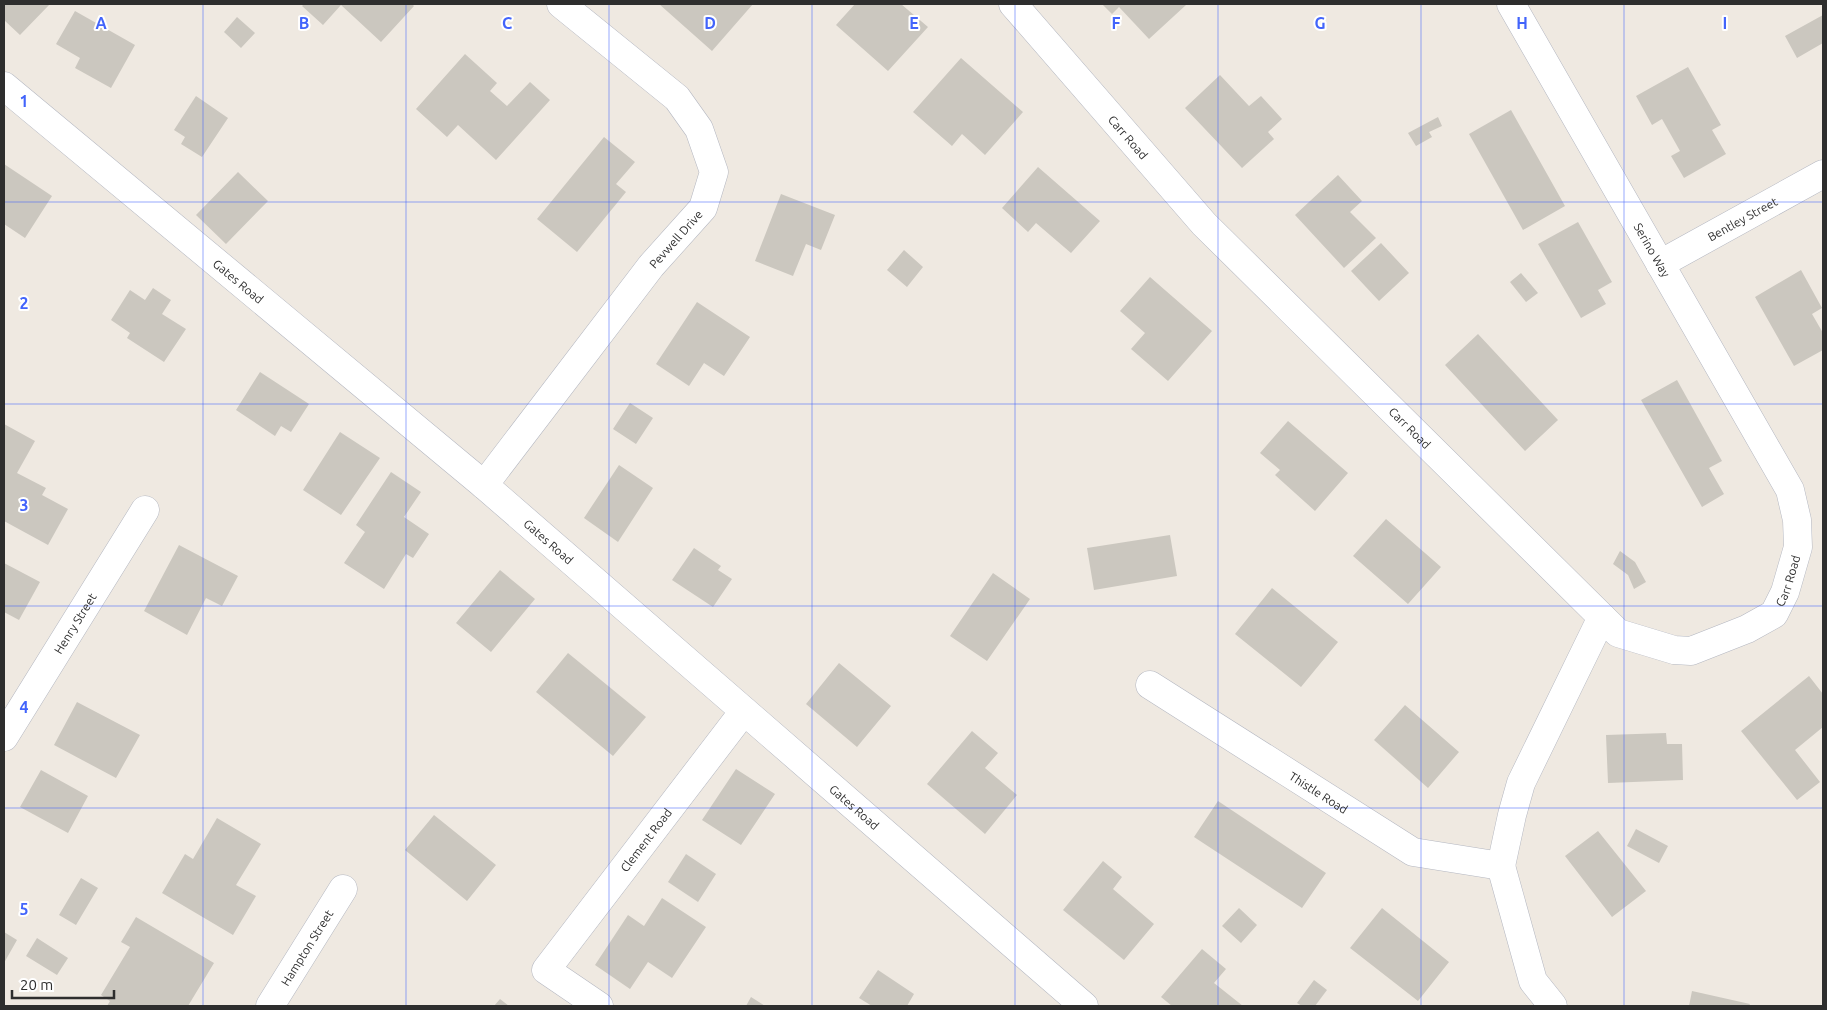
<svg xmlns="http://www.w3.org/2000/svg" width="1827" height="1010" font-family="Ubuntu,sans-serif">
<rect width="100%" height="100%" fill="#efe9e1"/>
<path fill="#cbc7bf" d="M 4,4 L 50,4 L 20,35 L 4,20 Z
M 304,4 L 412,4 L 414,6 L 381,42 L 341,5 L 323,25 L 302,6 Z
M 659,4 L 753,4 L 712,51 Z
M 855,4 L 901,4 L 928,27 L 888,71 L 836,25 Z
M 1102,4 L 1185,4 L 1186,5 L 1149,39 L 1119,7 L 1112,14 Z
M 75,11 L 135,45 L 111,88 L 75,68 L 80,58 L 56,44 Z
M 1823,15 L 1823,43 L 1797,58 L 1785,36 Z
M 237,17 L 255,33 L 241,48 L 224,32 Z
M 465,54 L 497,83 L 490,91 L 507,106 L 530,82 L 550,100 L 496,160 L 458,125 L 447,137 L 416,109 Z
M 961,58 L 1023,112 L 985,155 L 962,134 L 952,146 L 913,112 Z
M 1688,67 L 1721,125 L 1712,130 L 1726,154 L 1684,178 L 1671,156 L 1680,151 L 1662,119 L 1652,125 L 1636,96 Z
M 1220,75 L 1249,106 L 1261,96 L 1282,119 L 1268,132 L 1274,139 L 1242,168 L 1185,108 Z
M 196,96 L 228,118 L 202,157 L 181,144 L 185,137 L 174,130 Z
M 1511,110 L 1565,206 L 1523,230 L 1469,134 Z
M 1438,117 L 1442,126 L 1429,132 L 1432,137 L 1416,146 L 1408,133 Z
M 604,137 L 635,162 L 616,184 L 626,192 L 577,252 L 537,219 Z
M 4,164 L 52,196 L 25,238 L 4,224 Z
M 1038,167 L 1100,221 L 1071,253 L 1036,223 L 1028,232 L 1002,208 Z
M 238,172 L 268,201 L 226,244 L 196,215 Z
M 1338,175 L 1362,201 L 1350,212 L 1376,238 L 1344,268 L 1295,215 Z
M 781,194 L 835,215 L 821,250 L 806,244 L 793,276 L 755,261 Z
M 1578,222 L 1612,282 L 1598,290 L 1606,304 L 1581,318 L 1538,244 Z
M 1381,243 L 1409,273 L 1379,301 L 1351,271 Z
M 904,250 L 923,267 L 907,287 L 887,270 Z
M 1801,270 L 1822,308 L 1812,314 L 1823,333 L 1823,350 L 1794,366 L 1755,297 Z
M 1521,273 L 1538,293 L 1526,302 L 1510,282 Z
M 1150,277 L 1212,331 L 1168,381 L 1131,349 L 1145,333 L 1120,311 Z
M 153,288 L 171,300 L 162,314 L 186,329 L 164,362 L 127,338 L 130,333 L 111,320 L 130,290 L 145,300 Z
M 697,302 L 750,337 L 724,376 L 704,363 L 689,386 L 656,364 Z
M 1478,334 L 1558,420 L 1525,451 L 1445,365 Z
M 260,372 L 309,404 L 291,432 L 281,426 L 275,436 L 236,410 Z
M 1677,380 L 1722,461 L 1709,468 L 1724,494 L 1702,507 L 1641,400 Z
M 630,403 L 653,418 L 636,444 L 613,429 Z
M 1288,421 L 1348,473 L 1315,511 L 1275,475 L 1280,470 L 1260,453 Z
M 4,424 L 35,441 L 17,473 L 46,488 L 42,495 L 68,509 L 48,545 L 4,521 Z
M 340,432 L 380,458 L 341,515 L 303,490 Z
M 619,465 L 653,488 L 618,542 L 584,518 Z
M 391,472 L 421,492 L 404,517 L 429,534 L 413,558 L 406,554 L 384,589 L 344,563 L 365,532 L 356,525 Z
M 1386,519 L 1441,567 L 1408,604 L 1353,556 Z
M 1170,535 L 1177,576 L 1094,590 L 1087,548 Z
M 179,545 L 238,576 L 222,606 L 206,598 L 187,635 L 144,611 Z
M 694,548 L 721,566 L 718,570 L 732,579 L 713,607 L 672,580 Z
M 1620,551 L 1635,562 L 1646,582 L 1634,589 L 1628,575 L 1613,564 Z
M 4,563 L 40,582 L 19,620 L 4,612 Z
M 500,570 L 535,599 L 491,652 L 456,623 Z
M 993,573 L 1030,599 L 987,661 L 950,636 Z
M 1272,588 L 1338,642 L 1301,687 L 1235,634 Z
M 568,653 L 646,717 L 613,756 L 536,692 Z
M 839,663 L 891,706 L 857,747 L 806,704 Z
M 1809,676 L 1823,694 L 1823,727 L 1795,750 L 1820,782 L 1797,800 L 1741,731 Z
M 77,702 L 140,735 L 116,778 L 54,745 Z
M 1405,705 L 1459,752 L 1428,788 L 1374,740 Z
M 972,731 L 998,753 L 985,768 L 1017,795 L 985,834 L 927,784 Z
M 1666,733 L 1667,744 L 1682,744 L 1683,780 L 1608,783 L 1606,735 Z
M 736,769 L 775,794 L 741,845 L 702,820 Z
M 41,770 L 88,796 L 68,833 L 20,807 Z
M 1218,801 L 1326,873 L 1302,908 L 1194,837 Z
M 434,815 L 496,865 L 467,901 L 405,850 Z
M 217,818 L 261,844 L 236,885 L 256,896 L 233,935 L 162,893 L 185,854 L 193,859 Z
M 1636,829 L 1668,846 L 1659,863 L 1627,846 Z
M 1598,831 L 1646,891 L 1612,917 L 1565,856 Z
M 686,854 L 716,874 L 698,902 L 668,882 Z
M 1103,861 L 1122,877 L 1113,889 L 1154,924 L 1124,960 L 1063,910 Z
M 81,878 L 98,888 L 76,925 L 59,915 Z
M 662,898 L 706,927 L 672,978 L 648,962 L 630,989 L 595,965 L 628,915 L 644,926 Z
M 1239,908 L 1257,925 L 1241,943 L 1222,926 Z
M 1382,908 L 1449,962 L 1418,1001 L 1350,948 Z
M 136,917 L 214,963 L 188,1006 L 107,1006 L 110,1001 L 101,995 L 130,947 L 121,942 Z
M 4,932 L 17,940 L 4,963 Z
M 37,938 L 68,958 L 57,975 L 26,956 Z
M 1202,949 L 1226,969 L 1214,983 L 1243,1006 L 1172,1006 L 1161,997 Z
M 878,970 L 914,994 L 907,1006 L 872,1006 L 859,998 Z
M 1314,980 L 1327,990 L 1315,1006 L 1302,1006 L 1297,1003 Z
M 1692,991 L 1750,1004 L 1749,1006 L 1689,1006 Z
M 751,997 L 765,1006 L 746,1006 Z
M 500,999 L 509,1006 L 494,1006 Z"/>
<g fill="none" stroke-linecap="round" stroke-linejoin="round">
<g stroke="#b4b7c1" stroke-width="29">
<g id="street">
<path id="s1" d="M 1013,4 L 1204,224 L 1618,633 L 1674,650 L 1691,651 L 1747,629 L 1774,614 L 1785,592 L 1798,547 L 1797,520 L 1790,490 L 1511,4"/>
<path id="s2" d="M 4,86 L 484,485 L 1084,1006"/>
<path id="s3" d="M 1660,264 L 1823,174"/>
<path id="s4" d="M 484,485 L 651,266 L 703,208 L 714,172 L 699,129 L 677,98 L 561,4"/>
<path id="s5" d="M 1150,685 L 1413,852 L 1501,866 L 1512,815 L 1521,783 L 1602,617"/>
<path id="s6" d="M 4,737 L 145,510"/>
<path d="M 1501,866 L 1533,981 L 1553,1006"/>
<path id="s7" d="M 270,1006 L 343,889"/>
<path id="s8" d="M 599,1006 L 546,970 L 744,711"/>
</g>
</g>
<use href="#street" stroke="#fff" stroke-width="28"/>
</g>
<path fill="none" stroke="#4264fb" stroke-width="1" stroke-opacity="0.55" d="M 203,4 L 203,1006M 406,4 L 406,1006M 609,4 L 609,1006M 812,4 L 812,1006M 1015,4 L 1015,1006M 1218,4 L 1218,1006M 1421,4 L 1421,1006M 1624,4 L 1624,1006M 4,202 L 1823,202M 4,404 L 1823,404M 4,606 L 1823,606M 4,808 L 1823,808"/>
<g text-anchor="middle" dominant-baseline="central" stroke-width="4" stroke-linejoin="round" paint-order="stroke">
<g font-size="12" fill="#2e2e2e" stroke="#fff">
<text stroke="none"><textPath href="#s1" startOffset="176">Carr Road</textPath></text>
<text stroke="none"><textPath href="#s3" startOffset="94">Bentley Street</textPath></text>
<text stroke="none"><textPath href="#s4" startOffset="312">Pevwell Drive</textPath></text>
<text transform="translate(1652 250) rotate(60)">Serino Way</text>
<text stroke="none"><textPath href="#s2" startOffset="305">Gates Road</textPath></text>
<text stroke="none"><textPath href="#s1" startOffset="581">Carr Road</textPath></text>
<text stroke="none"><textPath href="#s2" startOffset="710">Gates Road</textPath></text>
<text stroke="none"><textPath href="#s1" startOffset="1076">Carr Road</textPath></text>
<text stroke="none"><textPath href="#s6" startOffset="134">Henry Street</textPath></text>
<text stroke="none"><textPath href="#s5" startOffset="200">Thistle Road</textPath></text>
<text stroke="none"><textPath href="#s2" startOffset="1115">Gates Road</textPath></text>
<text stroke="none"><textPath href="#s8" startOffset="228">Clement Road</textPath></text>
<text stroke="none"><textPath href="#s7" startOffset="69">Hampton Street</textPath></text>
</g>
</g>
<g font-size="16" text-anchor="middle" font-weight="bold" fill="#4264fb" stroke="#fff" stroke-width="4" stroke-linejoin="round" paint-order="stroke">
<text x="101" y="29">A</text>
<text x="304" y="29">B</text>
<text x="507" y="29">C</text>
<text x="710" y="29">D</text>
<text x="914" y="29">E</text>
<text x="1116" y="29">F</text>
<text x="1320" y="29">G</text>
<text x="1522" y="29">H</text>
<text x="1725" y="29">I</text>
<text x="24" y="107">1</text>
<text x="24" y="309">2</text>
<text x="24" y="511">3</text>
<text x="24" y="713">4</text>
<text x="24" y="915">5</text>
</g>
<rect width="1827" height="1010" fill="none" stroke="#2e2e2e" stroke-width="10"/>
<path d="M12 990v8h102v-8" fill="none" stroke="#2e2e2e" stroke-width="2.5"/>
<text x="20" y="990" font-size="15" fill="#2e2e2e" stroke="#ffffff" stroke-width="4" paint-order="stroke">20 m</text>
</svg>
